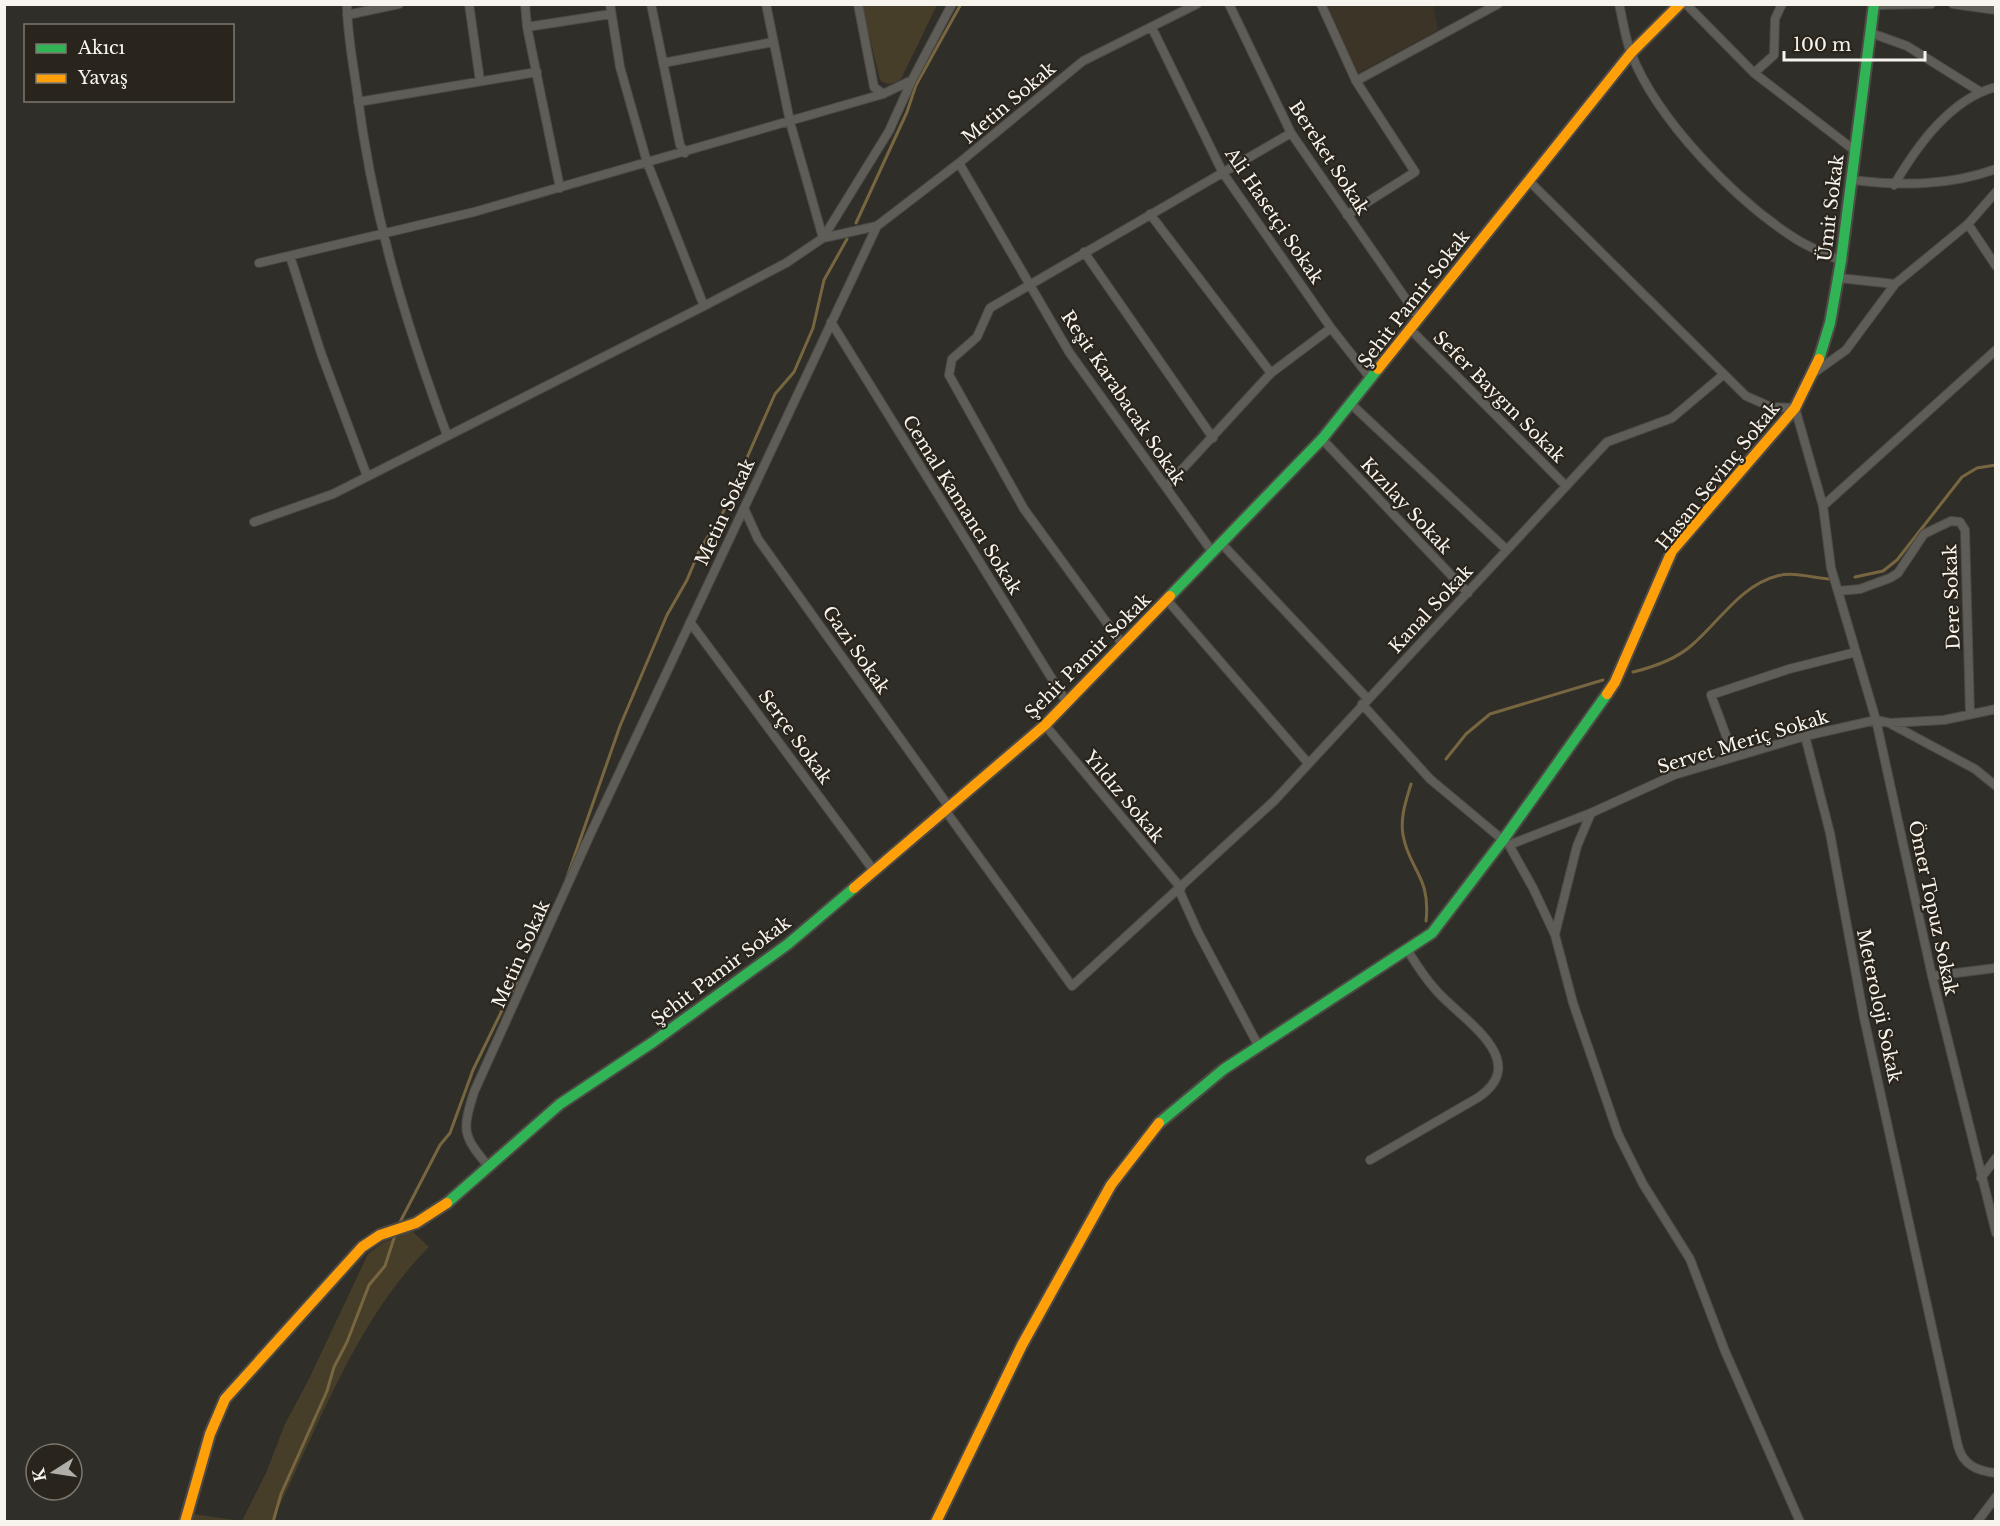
<svg xmlns="http://www.w3.org/2000/svg" width="2000" height="1526" font-family="'Libre Baskerville',serif">
<rect width="100%" height="100%" fill="#302e28"/>
<path fill="#3c3527" d="M 1327,5 L 1433,5 L 1438,30 L 1358,73 Z"/>
<path fill="#473e29" d="M 862,5 L 937,5 L 901,79 C 893,84 887,86 880,80 Z
M 412,1231 L 429,1247 C 355,1321 318,1428 272,1521 L 184,1522 L 185,1513 L 242,1521 L 266,1473 L 285,1424 L 309,1379 L 368,1254 L 382,1243 Z"/>
<g fill="none" stroke-linecap="round" stroke-linejoin="round">
<path stroke="#786641" stroke-width="3" d="M 856,223 L 907,112 L 916,85 L 961,4
M 1855,577 L 1883,571 L 1897,560 L 1962,477 L 1977,468 L 1996,465
M 1633,672 C 1654,667 1676,659 1692,645 C 1718,623 1741,585 1777,576 C 1795,571 1815,579 1833,579
M 1446,759 L 1466,734 L 1490,714 L 1603,680
M 1411,784 C 1406,801 1400,817 1403,835 C 1409,870 1431,876 1426,921
M 566,880 L 620,726 L 667,615 L 687,580 L 700,549 L 721,517 L 775,394 L 794,372 L 813,328 L 824,280 L 847,239
M 398,1226 L 440,1145 L 450,1133 L 473,1070 L 509,996 L 523,976
M 273,1522 L 281,1494 L 327,1391 L 334,1367 L 347,1342 L 369,1285 L 385,1266 L 396,1232"/>
<g stroke="#4d4a46" stroke-width="10">
<path id="street" d="M 347,4 C 347,33 353,63 357,91 C 372,212 405,322 447,435
M 469,4 L 480,81
M 525,4 L 527,27 L 560,188
M 610,4 L 620,67 L 647,162 L 704,306
M 651,4 L 680,145 L 685,153
M 766,4 L 790,122 L 823,238 L 877,226
M 858,4 L 874,87 L 883,94
M 1229,4 L 1291,133 L 1419,318
M 1321,4 L 1356,81 L 1415,172 L 1347,215
M 1619,4 C 1623,20 1625,38 1631,53 C 1657,120 1736,201 1796,239 C 1810,248 1827,254 1841,261
M 1686,4 L 1754,73 L 1854,150
M 1953,4 L 1996,10
M 1874,5 L 1931,4
M 347,15 L 399,4
M 527,27 L 611,14
M 1152,28 L 1223,173 L 1331,328 L 1371,379
M 1871,33 L 1907,46 L 1979,91
M 663,63 L 773,42
M 1754,73 L 1774,55 L 1775,19 L 1782,4
M 1356,81 L 1498,4
M 358,102 L 537,72
M 959,163 L 1069,352 L 1213,553
M 1852,180 C 1901,186 1949,186 1996,169
M 1529,181 L 1746,396 L 1771,407 L 1795,408 L 1823,506 L 1831,568 L 1876,720 L 1932,976 L 1996,1233
M 1894,185 C 1917,146 1950,99 1996,87
M 1150,214 L 1271,373
M 1968,224 L 1996,266
M 1084,252 L 1213,438
M 290,256 L 321,353 L 367,476
M 259,263 L 474,212 L 883,94 L 912,80
M 1839,278 L 1895,284
M 831,322 L 1067,703
M 1410,329 L 1566,486
M 1811,375 L 1846,350 L 1895,284 L 1968,224 L 1996,192
M 1351,404 L 1507,550
M 1322,439 L 1468,593
M 1166,487 L 1271,373 L 1331,328
M 1823,506 L 1996,350
M 744,508 L 758,539 L 949,807
M 254,522 L 333,494 L 704,306 L 786,263 L 823,238 L 889,131 L 912,80 L 952,4
M 1222,544 L 1367,698
M 1838,591 L 1860,589 L 1890,578 L 1898,573 L 1924,534 L 1951,521 L 1960,522 L 1965,530 L 1970,714
M 1167,600 L 1308,763
M 690,622 L 874,871
M 1123,645 L 1024,509 L 949,375 L 952,359 L 977,337 L 990,308 L 1291,133
M 1362,704 L 1430,779 L 1509,845 L 1533,888 L 1555,935 L 1573,1003 L 1618,1134 L 1643,1184 L 1690,1259 L 1725,1351 L 1800,1522
M 1891,724 L 1975,769 L 1996,786
M 1045,725 L 1181,888
M 1805,736 L 1830,833 L 1864,1018 L 1958,1446 C 1963,1465 1977,1471 1996,1473
M 1734,757 L 1711,695 L 1789,669 L 1856,652
M 945,810 L 1072,986 L 1274,801 L 1607,442 L 1672,418 L 1723,375
M 1509,845 L 1591,813 L 1674,775 L 1805,736 L 1876,720 L 1890,723 L 1944,720 L 1996,709
M 1179,890 L 1198,932 L 1258,1045
M 1555,934 L 1577,846 L 1591,813
M 1932,976 L 1996,968
M 1370,1160 L 1479,1097 C 1533,1059 1459,1018 1435,989 C 1425,978 1416,964 1408,951
M 489,1167 C 462,1135 462,1131 474,1092 L 590,835 L 877,226 L 959,163 L 1083,61 L 1197,4
M 1981,1178 L 1996,1158
M 1977,1522 L 1996,1497"/>
</g>
<g stroke="#4d4a46" stroke-width="14">
<path id="fast" d="M 1819,359 L 1830,323 L 1841,261 L 1874,4
M 1170,596 L 1322,439 L 1378,369
M 1159,1123 L 1224,1069 L 1432,933 L 1503,840 L 1607,694
M 447,1203 L 560,1104 L 653,1042 L 788,944 L 854,888"/>
</g>
<g stroke="#4d4a46" stroke-width="14">
<path id="slow" d="M 1378,369 L 1631,53 L 1680,4
M 1607,694 L 1615,682 L 1672,551 L 1795,408 L 1819,359
M 854,888 L 1045,725 L 1170,596
M 185,1522 L 210,1434 L 225,1399 L 362,1247 L 380,1235 L 416,1223 L 447,1203
M 936,1522 L 1022,1345 L 1111,1185 L 1159,1123"/>
</g>
<use href="#street" stroke="#5f5d58" stroke-width="8"/>
<use href="#fast" stroke="#30b455" stroke-width="10"/>
<use href="#slow" stroke="#ff9f0a" stroke-width="10"/>
</g>
<g text-anchor="middle" dominant-baseline="central" stroke-width="4.5" stroke-linejoin="round" paint-order="stroke">
<g font-size="18" fill="#f7f4ee" stroke="#2a251c">
<text transform="translate(1009 103) rotate(-40)">Metin Sokak</text>
<text transform="translate(1329 158) rotate(57)">Bereket Sokak</text>
<text transform="translate(1831 208) rotate(-83)">Ümit Sokak</text>
<text transform="translate(1274 216) rotate(56)">Ali Hasetçi Sokak</text>
<text transform="translate(1414 299) rotate(-52)">Şehit Pamir Sokak</text>
<text transform="translate(1499 397) rotate(45)">Sefer Baygın Sokak</text>
<text transform="translate(1123 398) rotate(56)">Reşit Karabacak Sokak</text>
<text transform="translate(1718 476) rotate(-51)">Hasan Sevinç Sokak</text>
<text transform="translate(962 505) rotate(58)">Cemal Kamancı Sokak</text>
<text transform="translate(1406 506) rotate(47)">Kızılay Sokak</text>
<text transform="translate(725 512) rotate(-65)">Metin Sokak</text>
<text transform="translate(1952 597) rotate(-92)">Dere Sokak</text>
<text transform="translate(1431 609) rotate(-47)">Kanal Sokak</text>
<text transform="translate(856 650) rotate(55)">Gazi Sokak</text>
<text transform="translate(1088 656) rotate(-45)">Şehit Pamir Sokak</text>
<text transform="translate(795 737) rotate(54)">Serçe Sokak</text>
<text transform="translate(1743 742) rotate(-17)">Servet Meriç Sokak</text>
<text transform="translate(1124 797) rotate(50)">Yıldız Sokak</text>
<text transform="translate(1933 908) rotate(78)">Ömer Topuz Sokak</text>
<text transform="translate(521 954) rotate(-66)">Metin Sokak</text>
<text transform="translate(721 971) rotate(-37)">Şehit Pamir Sokak</text>
<text transform="translate(1879 1006) rotate(78)">Meteroloji Sokak</text>
</g>
</g>
<rect width="2000" height="1526" fill="none" stroke="#f7f4ee" stroke-width="12"/>
<rect x="24" y="24" width="210" height="78" fill="#2a251c" stroke="#7c7870" stroke-width="1.5"/>
<rect x="36" y="44" width="30" height="9" fill="#30b455" stroke="#7c7870" stroke-width="1.5"/>
<text x="78" y="54" font-size="18" fill="#f7f4ee">Akıcı</text>
<rect x="36" y="74" width="30" height="9" fill="#ff9f0a" stroke="#7c7870" stroke-width="1.5"/>
<text x="78" y="84" font-size="18" fill="#f7f4ee">Yavaş</text>
<g transform="translate(54 1472) rotate(258)"><circle r="28" fill="#2a251c" stroke="#7c7870" stroke-width="1.5"/>
<path d="M0-4.5L10 22L0 15L-10 22Z" fill="#b1afa9"/>
<text y="-9" font-size="16" font-weight="bold" text-anchor="middle" fill="#f7f4ee">K</text>
</g>
<path d="M1784 51v9h141v-9" fill="none" stroke="#f7f4ee" stroke-width="3"/>
<text x="1793" y="51" font-size="18" fill="#f7f4ee" stroke="#2a251c" stroke-width="4.5" paint-order="stroke">100 m</text>
</svg>
